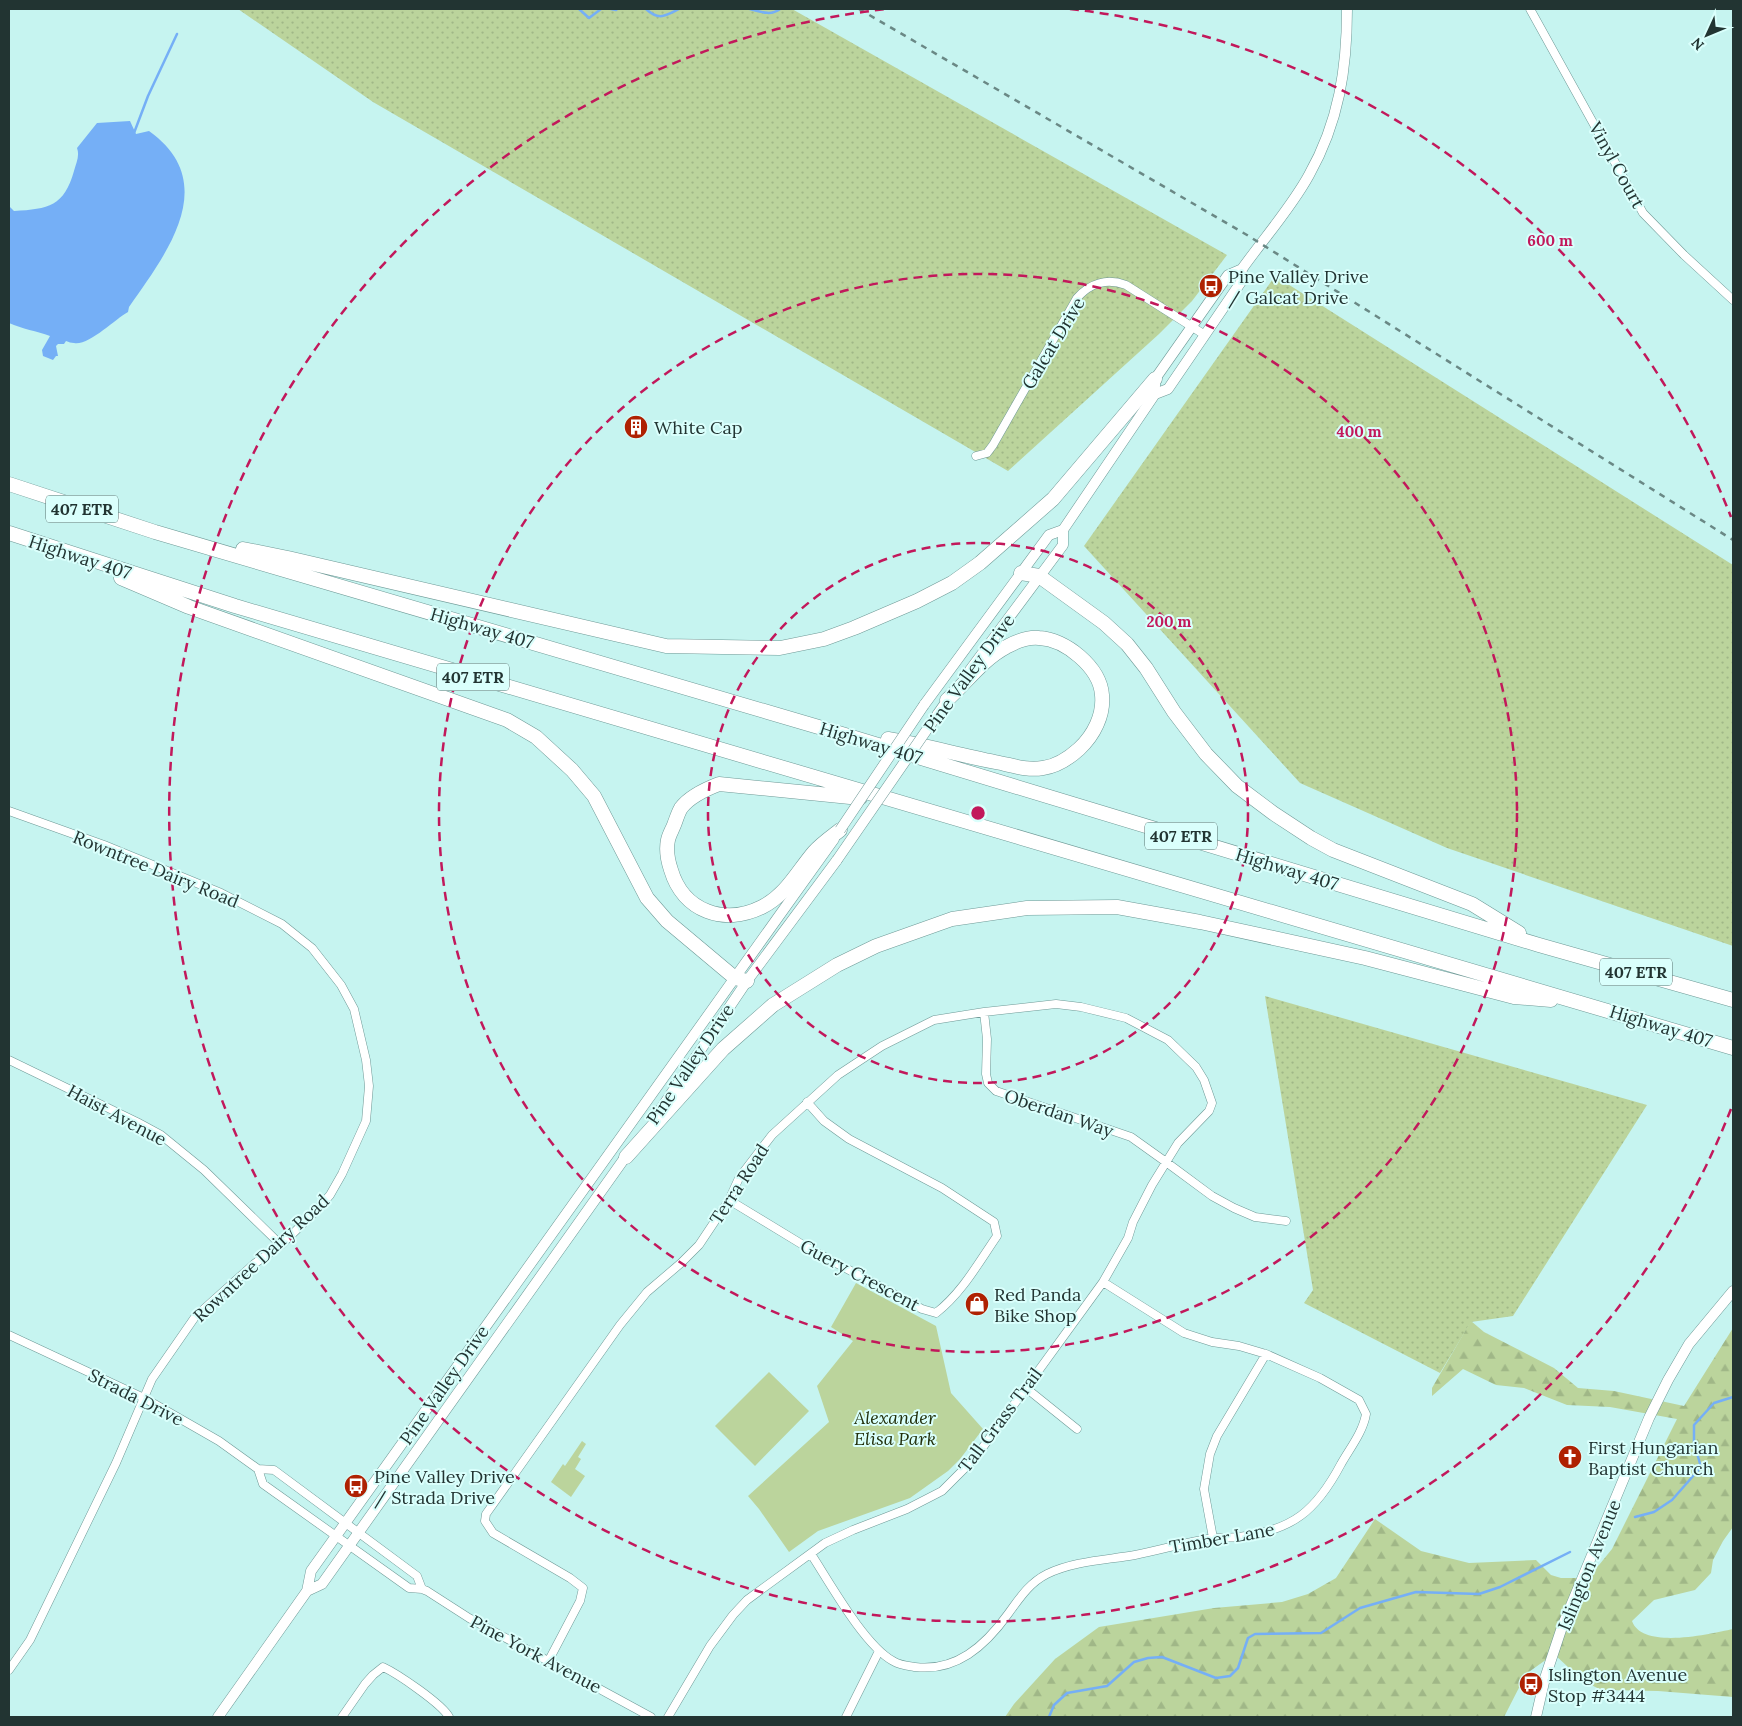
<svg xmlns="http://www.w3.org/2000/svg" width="1742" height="1726" font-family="Lora,serif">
<defs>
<pattern id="grass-dots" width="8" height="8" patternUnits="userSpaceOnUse" patternTransform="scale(1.25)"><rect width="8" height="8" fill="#bbd49c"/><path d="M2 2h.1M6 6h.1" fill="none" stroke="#a0b787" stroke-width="1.8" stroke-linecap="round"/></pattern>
<pattern id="forest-firs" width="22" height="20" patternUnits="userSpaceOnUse" patternTransform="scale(1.25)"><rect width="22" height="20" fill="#bbd49c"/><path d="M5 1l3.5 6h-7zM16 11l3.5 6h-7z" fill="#a0b787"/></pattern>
</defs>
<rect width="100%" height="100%" fill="#c6f4f0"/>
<path fill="url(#grass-dots)" d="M 238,9 L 792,9 L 1227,255 L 1192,301 L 1159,334 L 1008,471 L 373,102 Z
M 1275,276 L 1733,565 L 1733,946 L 1447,848 L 1300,783 L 1084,546 Z
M 1265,996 L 1647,1105 L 1513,1316 L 1471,1322 L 1440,1373 L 1304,1303 L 1313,1290 Z"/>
<path fill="url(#forest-firs)" d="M 1471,1321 L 1484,1332 L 1554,1368 L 1578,1388 L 1614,1391 L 1684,1406 L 1733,1328 L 1733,1527 L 1723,1541 L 1713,1560 L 1711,1573 L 1695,1590 L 1654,1600 L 1632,1621 C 1642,1650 1710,1634 1733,1629 L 1733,1697 L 1658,1691 L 1601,1690 L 1582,1680 L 1554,1654 L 1526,1674 L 1504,1717 L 1005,1717 L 1014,1704 L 1055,1659 L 1099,1627 L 1214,1608 L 1282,1602 L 1308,1594 L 1336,1578 L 1375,1519 L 1421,1551 L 1469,1563 L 1536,1560 L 1551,1575 L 1561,1578 L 1583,1578 L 1599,1565 L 1612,1549 L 1677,1419 L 1610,1407 L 1567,1405 L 1524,1388 L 1496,1385 L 1463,1369 L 1432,1396 L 1432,1388 Z"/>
<path fill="#bbd49c" d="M 856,1283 L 936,1326 L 951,1393 L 983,1429 L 960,1459 L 948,1471 L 910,1498 L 818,1531 L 789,1552 L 759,1509 L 748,1496 L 829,1422 L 817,1386 L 853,1341 L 831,1327 Z
M 769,1372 L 809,1411 L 755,1466 L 715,1426 Z
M 582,1441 L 586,1444 L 578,1457 L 581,1459 L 575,1469 L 585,1476 L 571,1497 L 551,1482 L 563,1464 L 565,1466 Z"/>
<path fill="#75aff6" d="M 130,121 L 136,134 L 149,131 C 222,183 166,254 129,307 L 128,312 C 115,319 89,346 74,343 C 71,343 69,342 66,341 L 64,344 L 58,344 L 56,346 L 58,356 L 56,356 L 53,360 L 43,356 L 42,350 L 50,336 C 37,331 22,329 9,323 L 9,206 L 14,211 C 49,209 64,206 74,171 C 76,163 80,156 77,148 L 97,123 Z"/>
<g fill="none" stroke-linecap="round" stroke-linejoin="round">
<path stroke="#75aff6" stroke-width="2.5" d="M 579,9 L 589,18 L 601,9
M 611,9 L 616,10 L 617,9
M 646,9 C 659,21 665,16 679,9
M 750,9 C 761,12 771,16 780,9
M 134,133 L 148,96 L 177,34
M 1635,1517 L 1654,1512 L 1672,1500 L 1701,1467 L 1694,1443 L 1694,1425 L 1714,1403 L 1733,1397
M 1049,1717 L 1054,1705 L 1067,1693 L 1107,1686 L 1134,1662 L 1148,1658 L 1162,1657 L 1216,1678 L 1230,1676 L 1238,1668 L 1248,1638 L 1255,1634 L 1321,1633 L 1360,1608 L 1416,1592 L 1479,1594 L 1500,1587 L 1570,1552"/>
<g stroke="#6e9996" stroke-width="9">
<path id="minor" d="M 1530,9 L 1643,213 L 1684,255 L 1733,300
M 976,456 L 987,453 L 993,445 L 1077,298 C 1090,283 1107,278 1126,285 L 1205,335
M 9,811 L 104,845 L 221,893 L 282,924 L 312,948 L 341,985 L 354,1009 L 366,1060 L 369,1086 L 366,1121 L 342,1174 L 330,1195 L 315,1212 L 281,1245 L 254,1264 L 195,1317 L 152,1379 L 116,1463 L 30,1640 L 9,1670
M 984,1012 L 987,1039 L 986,1074 L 988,1083 L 996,1091 L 1131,1137 L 1166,1162 L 1212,1196 L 1234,1208 L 1255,1217 L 1286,1221
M 9,1060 L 137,1122 L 161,1135 L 204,1170 L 281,1245
M 729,1200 L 808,1248 L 922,1309 L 936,1313 C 962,1293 979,1262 997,1236 L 994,1222 L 942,1188 L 849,1139 L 824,1121 L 807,1102
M 9,1335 L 144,1398 L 219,1441 L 258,1469 L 274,1470 L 417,1576 L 422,1589
M 1026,1388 L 1077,1429
M 258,1469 L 263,1484 L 409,1588 L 422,1589 L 427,1591 L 469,1618 L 651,1717
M 1213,1538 L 1204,1489 L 1210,1454 L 1217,1436 L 1266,1354
M 811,1554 C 830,1583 864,1645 893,1661 C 899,1665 908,1666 915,1667 C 956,1672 985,1646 1008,1614 C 1019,1599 1029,1583 1047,1574 C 1074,1561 1106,1560 1135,1555 C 1161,1550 1187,1542 1213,1538 C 1222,1537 1231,1538 1239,1537 C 1293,1530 1316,1511 1341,1464 C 1350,1448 1363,1432 1366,1414 L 1359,1400 L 1320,1378 L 1266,1354 L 1239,1346 L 1212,1342 L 1184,1333 L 1103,1282
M 549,1660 L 580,1601 L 583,1588 L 570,1578 L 493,1533 L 485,1521 L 486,1514 L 620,1325 L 647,1292 L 681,1263 L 699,1245 L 729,1200 L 739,1178 L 772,1135 L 838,1075 L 882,1046 L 934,1020 L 984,1012 L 1056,1004 L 1081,1007 L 1126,1018 L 1168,1040 L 1196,1067 L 1204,1080 L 1212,1103 L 1209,1111 L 1178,1143 L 1152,1185 L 1133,1222 L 1128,1238 L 1103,1282 L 975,1458 L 942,1491 L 907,1509 L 853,1530 L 825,1543 L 747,1600 L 733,1615 L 710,1646 L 668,1717
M 342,1717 L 365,1684 L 373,1675 L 383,1667 C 398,1674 442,1704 449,1717
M 846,1717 L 879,1651"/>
</g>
<g stroke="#6e9996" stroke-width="11">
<path id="secondary" d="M 1155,386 L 1155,379 L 1228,275 L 1242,269
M 970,670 L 1063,545 L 1063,530 L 1155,394 L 1168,389 L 1241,282 L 1242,269 C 1264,238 1291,208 1309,175 C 1339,122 1347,68 1347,9
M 924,705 L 1049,535 L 1063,530
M 937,715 L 951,695
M 656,1116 L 747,981 L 837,860
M 307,1591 L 322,1584 L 629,1152
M 218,1717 L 307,1591 L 311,1571 L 834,839
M 1536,1717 L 1545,1678 L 1562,1627 L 1649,1418 L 1668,1380 L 1689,1344 L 1733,1291"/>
</g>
<g stroke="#6e9996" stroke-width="15">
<path id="motorway" d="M 9,484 L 155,532 L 822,728 L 1539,945 L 1733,1000
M 9,533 L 235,606 L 1733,1048
M 243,549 L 288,558 L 666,646 L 780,648 L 824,639 L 854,628 L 917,601 L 952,583 L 980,563 L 1053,499 L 1155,379
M 1021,573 L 1039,576 L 1104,623 L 1127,644 L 1146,668 L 1174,712 L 1206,754 L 1237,786 L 1273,813 L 1311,838 L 1333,850 L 1472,904 L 1519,933
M 121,578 L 189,607 L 507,720 L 536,737 L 572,770 L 594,796 L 647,898 L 667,921 L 735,978 L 747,981
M 888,739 C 924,745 959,755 995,762 C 1012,765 1026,771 1043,768 C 1058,766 1069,758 1079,749 C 1094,735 1104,715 1102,695 C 1100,667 1065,639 1039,638 C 1028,637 1015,642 1006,647 C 983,659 966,683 947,700
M 840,830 C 831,837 821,844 814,852 C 797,872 786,895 762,907 C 724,926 683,911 671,870 C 668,861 666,849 668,840 C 669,835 672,830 674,825 C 676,820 678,813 681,808 C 690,796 706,789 719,784 L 860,798
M 626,1157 L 723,1049 L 773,1005 L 837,965 L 876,946 L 952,919 L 1027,908 L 1117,907 L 1200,922 L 1365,958 L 1514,997 L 1551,1000"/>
</g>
<use href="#minor" stroke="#fff" stroke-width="8"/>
<use href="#secondary" stroke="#fff" stroke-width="10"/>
<use href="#motorway" stroke="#fff" stroke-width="14"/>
<path stroke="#6a8885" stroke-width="2.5" stroke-dasharray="6 6" stroke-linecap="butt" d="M 859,9 L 1247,235 L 1733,540"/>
<g stroke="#6e9996" stroke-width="11" stroke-linecap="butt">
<path id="secondary-bridge" d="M 840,830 L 924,705
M 837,860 L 937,715"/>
</g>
<use href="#secondary-bridge" stroke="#fff" stroke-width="10"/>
</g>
<g fill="none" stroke="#c2185b" stroke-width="2.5" stroke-dasharray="9 6">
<circle cx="978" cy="813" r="270"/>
<circle cx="978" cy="813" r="539"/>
<path d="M1731 1109A809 809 0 1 1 886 9M1070 9A809 809 0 0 1 1731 517"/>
</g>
<defs>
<g id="bus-disc" transform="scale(1.25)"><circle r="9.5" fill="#af2102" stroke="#dafffc"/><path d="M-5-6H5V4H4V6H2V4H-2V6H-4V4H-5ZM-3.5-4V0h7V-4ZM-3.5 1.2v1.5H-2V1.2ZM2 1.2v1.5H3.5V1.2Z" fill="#fff"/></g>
<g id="building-disc" transform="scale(1.25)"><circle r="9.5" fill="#af2102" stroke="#dafffc"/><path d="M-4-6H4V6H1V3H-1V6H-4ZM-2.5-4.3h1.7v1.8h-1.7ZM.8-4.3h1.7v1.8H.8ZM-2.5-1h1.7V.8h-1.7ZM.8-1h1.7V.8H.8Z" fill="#fff"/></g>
<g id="shop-disc" transform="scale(1.25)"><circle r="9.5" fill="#af2102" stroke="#dafffc"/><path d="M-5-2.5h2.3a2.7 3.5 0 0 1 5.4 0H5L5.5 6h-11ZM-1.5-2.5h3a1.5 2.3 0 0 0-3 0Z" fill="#fff"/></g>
<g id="church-disc" transform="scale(1.25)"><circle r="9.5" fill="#af2102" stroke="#dafffc"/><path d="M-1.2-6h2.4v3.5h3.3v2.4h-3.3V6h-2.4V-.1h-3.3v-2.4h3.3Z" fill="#fff"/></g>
</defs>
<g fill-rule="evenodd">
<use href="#bus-disc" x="1211" y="286"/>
<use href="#building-disc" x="636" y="427"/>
<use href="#shop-disc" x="977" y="1304"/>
<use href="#church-disc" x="1570" y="1457"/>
<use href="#bus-disc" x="356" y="1486"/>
<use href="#bus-disc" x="1531" y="1684"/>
</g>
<g text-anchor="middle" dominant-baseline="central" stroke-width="4" stroke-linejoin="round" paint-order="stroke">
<g fill="#dafffc" stroke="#59716f" stroke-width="1">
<rect x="46" y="495.5" width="72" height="27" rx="4"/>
<rect x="437" y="663.5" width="72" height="27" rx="4"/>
<rect x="1145" y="822.5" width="72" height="27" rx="4"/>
<rect x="1600" y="958.5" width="72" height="27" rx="4"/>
</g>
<g font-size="16" font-weight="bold" fill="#223432">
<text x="82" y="509">407 ETR</text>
<text x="473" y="677">407 ETR</text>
<text x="1181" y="836">407 ETR</text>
<text x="1636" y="972">407 ETR</text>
</g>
<g font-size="18" fill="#223432" stroke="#dafffc">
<text transform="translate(1617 165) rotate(61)">Vinyl Court</text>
<text transform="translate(1053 343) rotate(-59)">Galcat Drive</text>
<text transform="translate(80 557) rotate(18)">Highway 407</text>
<text transform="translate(482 628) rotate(16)">Highway 407</text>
<text transform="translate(969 673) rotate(-54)">Pine Valley Drive</text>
<text transform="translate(871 743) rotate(17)">Highway 407</text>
<text transform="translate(156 869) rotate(22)">Rowntree Dairy Road</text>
<text transform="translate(1287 869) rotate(17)">Highway 407</text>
<text transform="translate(1661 1026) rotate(17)">Highway 407</text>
<text transform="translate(690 1064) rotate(-56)">Pine Valley Drive</text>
<text transform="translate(1059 1113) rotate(19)">Oberdan Way</text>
<text transform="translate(117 1115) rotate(28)">Haist Avenue</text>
<text transform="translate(739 1184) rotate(-57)">Terra Road</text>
<text transform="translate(261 1258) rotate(-43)">Rowntree Dairy Road</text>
<text transform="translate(860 1275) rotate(28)">Guery Crescent</text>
<text transform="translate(444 1385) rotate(-55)">Pine Valley Drive</text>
<text transform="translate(136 1397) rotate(27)">Strada Drive</text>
<text transform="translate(1000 1420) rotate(-53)">Tall Grass Trail</text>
<text transform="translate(1222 1538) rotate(-10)">Timber Lane</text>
<text transform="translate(1589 1565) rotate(-68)">Islington Avenue</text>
<text transform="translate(536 1654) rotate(28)">Pine York Avenue</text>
</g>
<g font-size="18" fill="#223432" stroke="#dafffc" text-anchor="start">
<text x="1228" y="276">Pine Valley Drive<tspan x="1228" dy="21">/ Galcat Drive</tspan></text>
<text x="654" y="427">White Cap</text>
<text x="994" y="1294">Red Panda<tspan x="994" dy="21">Bike Shop</tspan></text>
<text x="1588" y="1447">First Hungarian<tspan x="1588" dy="21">Baptist Church</tspan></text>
<text x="374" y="1476">Pine Valley Drive<tspan x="374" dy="21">/ Strada Drive</tspan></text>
<text x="1548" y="1674">Islington Avenue<tspan x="1548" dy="21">Stop #3444</tspan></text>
</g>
<g font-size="18" font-style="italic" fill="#212f0a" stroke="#dafffc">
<text x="895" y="1417">Alexander<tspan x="895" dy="21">Elisa Park</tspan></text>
</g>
</g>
<circle cx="978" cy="813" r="8" fill="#c2185b" stroke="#dafffc" stroke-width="2.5"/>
<g font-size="15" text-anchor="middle" font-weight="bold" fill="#c2185b" stroke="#dafffc" stroke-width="4" stroke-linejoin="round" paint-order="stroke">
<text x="1550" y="246">600 m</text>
<text x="1359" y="437">400 m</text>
<text x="1169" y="627">200 m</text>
</g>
<rect width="1742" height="1726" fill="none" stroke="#223432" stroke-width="20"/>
<g transform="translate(1707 35) rotate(226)" stroke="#dafffc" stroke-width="4" paint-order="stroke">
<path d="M0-4L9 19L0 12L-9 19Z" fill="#223432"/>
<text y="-8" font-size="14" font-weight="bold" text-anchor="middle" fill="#223432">N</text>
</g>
</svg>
